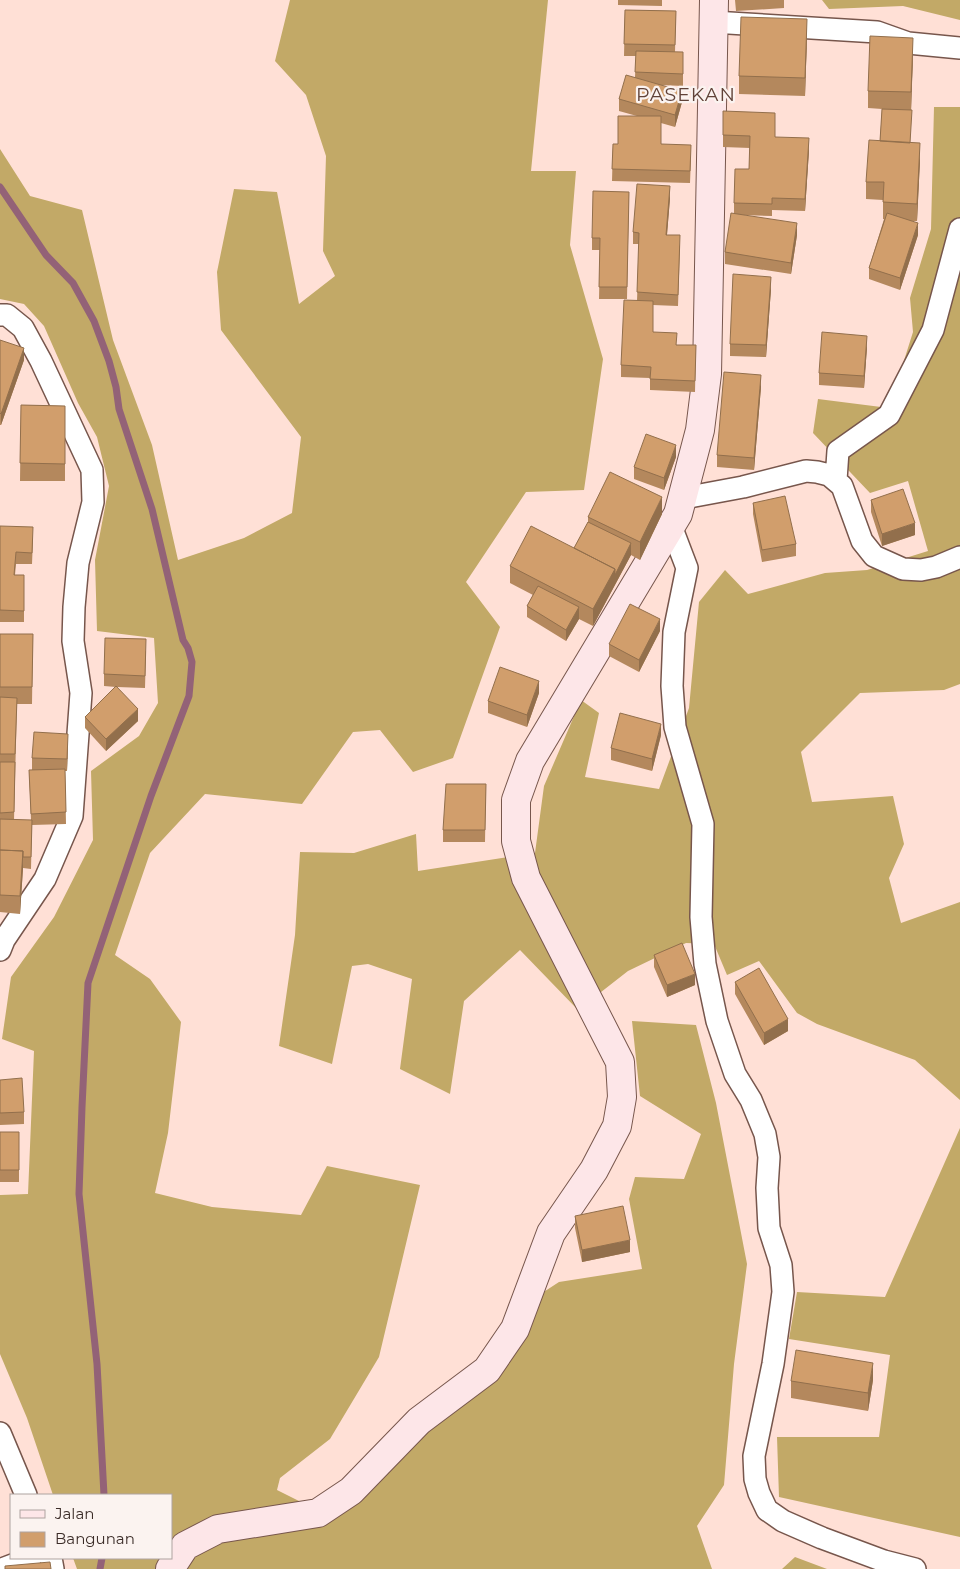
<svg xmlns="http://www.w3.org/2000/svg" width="960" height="1569" font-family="Montserrat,sans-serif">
<rect width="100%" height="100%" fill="#ffe0d6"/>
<path fill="#c2a967" d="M 290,0 L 548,0 L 531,171 L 576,171 L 570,245 L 603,359 L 584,490 L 526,492 L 466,582 L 500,627 L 453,758 L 413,772 L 380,730 L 353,732 L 302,804 L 205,794 L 150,853 L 115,955 L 150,979 L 181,1022 L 168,1133 L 155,1193 L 212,1207 L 301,1215 L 327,1166 L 420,1185 L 379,1357 L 330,1439 L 280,1478 L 277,1490 L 307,1505 L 422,1433 L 536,1297 L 559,1282 L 642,1269 L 629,1199 L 635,1177 L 684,1179 L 701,1134 L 640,1096 L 632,1021 L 696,1025 L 716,1103 L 747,1264 L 734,1364 L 724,1485 L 697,1526 L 712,1569 L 77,1569 L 73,1558 L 171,1558 L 171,1495 L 53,1495 L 27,1418 L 0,1354 L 0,1195 L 28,1194 L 34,1051 L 2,1039 L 11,977 L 54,917 L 93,840 L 91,771 L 139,736 L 158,703 L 154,638 L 97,631 L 95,560 L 109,486 L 97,437 L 78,403 L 44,326 L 24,304 L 0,299 L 0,149 L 30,196 L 82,210 L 113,340 L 152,445 L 178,560 L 244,538 L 292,513 L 301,437 L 221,330 L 217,272 L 234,189 L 277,192 L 299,304 L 335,276 L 323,251 L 326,156 L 306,95 L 275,61 Z
M 822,0 L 960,0 L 960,20 L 903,6 L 829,9 Z
M 934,107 L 960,107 L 960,684 L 944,690 L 860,693 L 801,752 L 812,802 L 893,796 L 904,844 L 889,878 L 901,923 L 960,902 L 960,1100 L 915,1060 L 817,1024 L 797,1013 L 759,961 L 727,975 L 714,944 L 686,943 L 628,971 L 578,1010 L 520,950 L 464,1001 L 450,1094 L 400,1069 L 412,979 L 368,964 L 352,966 L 332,1064 L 279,1046 L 295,935 L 300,852 L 354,853 L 416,834 L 418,871 L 535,853 L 544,786 L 581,700 L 599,713 L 585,777 L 659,789 L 689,708 L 699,602 L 725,570 L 748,594 L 825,573 L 867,570 L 928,551 L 908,481 L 870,493 L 813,433 L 818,399 L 889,408 L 913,332 L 910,298 L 931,229 Z
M 960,1128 L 960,1537 L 779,1497 L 777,1437 L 879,1437 L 890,1355 L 789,1339 L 797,1292 L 885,1297 Z
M 795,1557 L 827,1569 L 782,1569 Z"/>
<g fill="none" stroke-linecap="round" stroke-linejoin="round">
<path stroke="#936277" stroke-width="7" d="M 0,187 L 46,255 L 73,283 L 94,321 L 109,361 L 116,387 L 119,409 L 152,509 L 183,640 L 188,648 L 192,662 L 189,696 L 151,796 L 88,983 L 82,1107 L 79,1194 L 97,1364 L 104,1495
M 100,1569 L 102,1558"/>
<g stroke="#77564c" stroke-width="24">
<path id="street" d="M 713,22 L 877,32 L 908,43 L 960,48
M 0,315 L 7,315 L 23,328 L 41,361 L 92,470 L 93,502 L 78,563 L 74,607 L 73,641 L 81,693 L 72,816 L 45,879 L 4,940 L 0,950
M 836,480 L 838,451 L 889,415 L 933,330 L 960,229
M 684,498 L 743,487 L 806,471 L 817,472 L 829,475 L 842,486 L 862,541 L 874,556 L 903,569 L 921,570 L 936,567 L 960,557
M 671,526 L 687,568 L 674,632 L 672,686 L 675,727 L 703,824 L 701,917 L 705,964 L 717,1021 L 735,1074 L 751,1100 L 765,1134 L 769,1157 L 767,1188 L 769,1228 L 781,1265 L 783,1292 L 773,1364 L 754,1456 L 755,1479 L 759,1493 L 767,1510 L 783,1521 L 822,1538 L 884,1561 L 915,1569
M 0,1433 L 26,1495
M 51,1558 L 53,1569
M 2,1569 L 31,1558"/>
</g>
<g stroke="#77564c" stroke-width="30">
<path id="secondary" d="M 170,1569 L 185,1546 L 218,1529 L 318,1513 L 351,1491 L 419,1421 L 487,1370 L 515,1329 L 551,1233 L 594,1170 L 617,1126 L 622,1097 L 620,1062 L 526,878 L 516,841 L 516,800 L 530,761 L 678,514 L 700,430 L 707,374 L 714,0"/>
</g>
<use href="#street" stroke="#fff" stroke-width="21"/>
<use href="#secondary" stroke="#fde6e8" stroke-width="28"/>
</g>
<path fill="#b4885d" d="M 618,0 L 662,0 L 662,6 L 618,5 Z
M 735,0 L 784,0 L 784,8 L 736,11 Z
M 625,10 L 676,11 L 675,52 L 683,52 L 683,86 L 661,85 L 682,102 L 675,127 L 661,123 L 661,144 L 691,157 L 690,183 L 612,181 L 613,144 L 618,144 L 637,116 L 619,111 L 619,99 L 635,77 L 636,56 L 624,56 Z
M 807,37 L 805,96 L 739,94 L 739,76 Z
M 913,55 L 910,143 L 920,160 L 917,221 L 911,221 L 918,235 L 900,290 L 869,279 L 869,268 L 884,219 L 883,219 L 883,200 L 866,199 L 866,182 L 880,141 L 882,109 L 868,108 L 868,91 Z
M 723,111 L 775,137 L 809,150 L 805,211 L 772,210 L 772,216 L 743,215 L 797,235 L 791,274 L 725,264 L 725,252 L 734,213 L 734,203 L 749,169 L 750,148 L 723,147 Z
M 629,192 L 627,299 L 599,299 L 600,250 L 592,250 L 592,238 Z
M 670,198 L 667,235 L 680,246 L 678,306 L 653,305 L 653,332 L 677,345 L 696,345 L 695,392 L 650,390 L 650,378 L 621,377 L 621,365 L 637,301 L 639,244 L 633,244 L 633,232 Z
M 771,289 L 766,357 L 730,356 L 730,344 Z
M 0,340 L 24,360 L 1,425 L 0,425 Z
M 867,347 L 864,388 L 819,385 L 819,373 Z
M 761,387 L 754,470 L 717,467 L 717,455 Z
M 21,405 L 65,406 L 65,481 L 20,481 Z
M 676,457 L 664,490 L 634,479 L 634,467 Z
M 871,500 L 915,535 L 882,546 L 871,512 Z
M 753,503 L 796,544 L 796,556 L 762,562 L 753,514 Z
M 662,514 L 640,560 L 631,555 L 593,626 L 579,619 L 566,641 L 527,617 L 527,606 L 533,595 L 510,583 L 510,566 L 574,548 L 588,522 L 588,517 Z
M 0,526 L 33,539 L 32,564 L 16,564 L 15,575 L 24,575 L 24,622 L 0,622 Z
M 660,631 L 639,672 L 609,656 L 609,644 Z
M 0,634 L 33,634 L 32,704 L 17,704 L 14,820 L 31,820 L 29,770 L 37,770 L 32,770 L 32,758 L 68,746 L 67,771 L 65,771 L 66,824 L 32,825 L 31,869 L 23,868 L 20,914 L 0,912 Z
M 146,651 L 145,688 L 117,687 L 138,721 L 106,751 L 85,728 L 85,717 L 116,687 L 104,686 L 104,674 Z
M 539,693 L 527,727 L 488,713 L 488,701 Z
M 661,735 L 652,771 L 611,760 L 611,748 Z
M 486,784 L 485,842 L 443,842 L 443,830 Z
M 654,955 L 695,985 L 667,997 L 654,967 Z
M 735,982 L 788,1031 L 764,1045 L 735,994 Z
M 0,1080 L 24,1112 L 24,1124 L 0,1125 Z
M 0,1132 L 19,1132 L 19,1182 L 0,1182 Z
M 575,1216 L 630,1252 L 582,1262 L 575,1228 Z
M 873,1380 L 868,1411 L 791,1398 L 791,1381 Z"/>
<path fill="#926f4c" d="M 807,19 L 807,37 L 805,96 L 805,78 Z
M 913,38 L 913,55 L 911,109 L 911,92 Z
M 682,91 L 682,102 L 675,127 L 675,115 Z
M 809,138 L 809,150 L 805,211 L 805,199 Z
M 920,143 L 920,160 L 917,221 L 917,204 Z
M 670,186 L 670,198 L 666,246 L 666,235 Z
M 797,223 L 797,235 L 791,274 L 791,263 Z
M 918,223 L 918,235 L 900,290 L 900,278 Z
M 771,277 L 771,289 L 766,357 L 766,345 Z
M 867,336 L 867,347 L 864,388 L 864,376 Z
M 24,348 L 24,360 L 1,425 L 1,414 Z
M 761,375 L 761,387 L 754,470 L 754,458 Z
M 676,445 L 676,457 L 664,490 L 664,478 Z
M 662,497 L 662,514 L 640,560 L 640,542 Z
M 915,523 L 915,535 L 882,546 L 882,534 Z
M 631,543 L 631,555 L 593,626 L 593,609 L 615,569 Z
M 579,607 L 579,619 L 566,641 L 566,630 Z
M 660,619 L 660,631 L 639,672 L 639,660 Z
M 539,681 L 539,693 L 527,727 L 527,715 Z
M 138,709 L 138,721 L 106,751 L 106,739 Z
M 661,724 L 661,735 L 652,771 L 652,759 Z
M 68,734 L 68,746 L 67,771 L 67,759 Z
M 23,851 L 23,868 L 20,914 L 20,896 Z
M 695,974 L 695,985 L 667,997 L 667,985 Z
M 788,1019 L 788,1031 L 764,1045 L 764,1033 Z
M 630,1240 L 630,1252 L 582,1262 L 582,1250 Z
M 873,1363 L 873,1380 L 868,1411 L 868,1393 Z"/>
<path fill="#d19e6c" stroke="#926f4c" d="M 625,10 L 676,11 L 675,45 L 624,44 Z
M 741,17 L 807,19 L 805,78 L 739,76 Z
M 870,36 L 913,38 L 911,92 L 868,91 Z
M 636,51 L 683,52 L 683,74 L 635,72 Z
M 626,75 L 682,91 L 675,115 L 619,99 Z
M 882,109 L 912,110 L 910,143 L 880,141 Z
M 723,111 L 775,113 L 775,137 L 809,138 L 805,199 L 772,198 L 772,204 L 734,203 L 735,169 L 749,169 L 750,136 L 723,135 Z
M 618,116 L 661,116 L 661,144 L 691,145 L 690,171 L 612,169 L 613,144 L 618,144 Z
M 869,140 L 920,143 L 917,204 L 883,202 L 884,182 L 866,182 Z
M 637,184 L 670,186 L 666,235 L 680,235 L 678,295 L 637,292 L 639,233 L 633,232 Z
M 593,191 L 629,192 L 627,287 L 599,287 L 600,238 L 592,238 Z
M 731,213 L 797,223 L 791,263 L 725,252 Z
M 887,213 L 918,223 L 900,278 L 869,268 Z
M 733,274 L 771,277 L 766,345 L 730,344 Z
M 624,300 L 653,301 L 653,332 L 677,333 L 676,345 L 696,345 L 695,381 L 650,379 L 651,367 L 621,365 Z
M 822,332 L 867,336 L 864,376 L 819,373 Z
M 0,340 L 24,348 L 1,414 L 0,413 Z
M 724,372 L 761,375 L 754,458 L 717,455 Z
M 21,405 L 65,406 L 65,464 L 20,463 Z
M 646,434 L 676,445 L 664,478 L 634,467 Z
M 610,472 L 662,497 L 640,542 L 588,517 Z
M 903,489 L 915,523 L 882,534 L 871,500 Z
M 785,496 L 796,544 L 762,550 L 753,503 Z
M 588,522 L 631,543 L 615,575 L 615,569 L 574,548 Z
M 0,526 L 33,527 L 32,553 L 16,552 L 14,575 L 24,575 L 24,611 L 0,610 Z
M 531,526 L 615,569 L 593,609 L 510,566 Z
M 538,586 L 579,607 L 566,630 L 527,606 Z
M 630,604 L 660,619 L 639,660 L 609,644 Z
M 0,634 L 33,634 L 32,687 L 0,687 Z
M 105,638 L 146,639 L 145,676 L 104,674 Z
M 500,667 L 539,681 L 527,715 L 488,701 Z
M 116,686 L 138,709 L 106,739 L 85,717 Z
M 0,697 L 17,698 L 15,754 L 0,754 Z
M 620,713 L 661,724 L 652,759 L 611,748 Z
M 34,732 L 68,734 L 67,759 L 32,758 Z
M 0,762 L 15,762 L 14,812 L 0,813 Z
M 65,769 L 66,812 L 31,814 L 29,770 Z
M 446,784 L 486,784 L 485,830 L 443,830 Z
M 0,819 L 32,820 L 31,857 L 23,857 L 23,851 L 0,850 Z
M 0,850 L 23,851 L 20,896 L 0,895 Z
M 682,943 L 695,974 L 667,985 L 654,955 Z
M 759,968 L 788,1019 L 764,1033 L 735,982 Z
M 22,1078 L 24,1112 L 0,1113 L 0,1080 Z
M 0,1132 L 19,1132 L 19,1170 L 0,1170 Z
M 623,1206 L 630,1240 L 582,1250 L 575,1216 Z
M 796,1350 L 873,1363 L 868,1393 L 791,1381 Z
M 50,1562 L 51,1569 L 5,1569 L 5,1566 Z"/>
<g text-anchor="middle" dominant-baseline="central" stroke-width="4.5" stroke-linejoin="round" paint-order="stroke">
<g font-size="19" letter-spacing="1" fill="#604238" stroke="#fbf3f0">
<text x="686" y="94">PASEKAN</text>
</g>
</g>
<rect x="10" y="1494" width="162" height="65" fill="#fbf3f0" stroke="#aea3a0"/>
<rect x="20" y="1510" width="25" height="8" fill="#fde6e8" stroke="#aea3a0"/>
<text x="55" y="1519" font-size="15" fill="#3b2c28">Jalan</text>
<rect x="20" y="1532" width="25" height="15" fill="#d19e6c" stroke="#aea3a0"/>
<text x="55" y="1544" font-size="15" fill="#3b2c28">Bangunan</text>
</svg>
